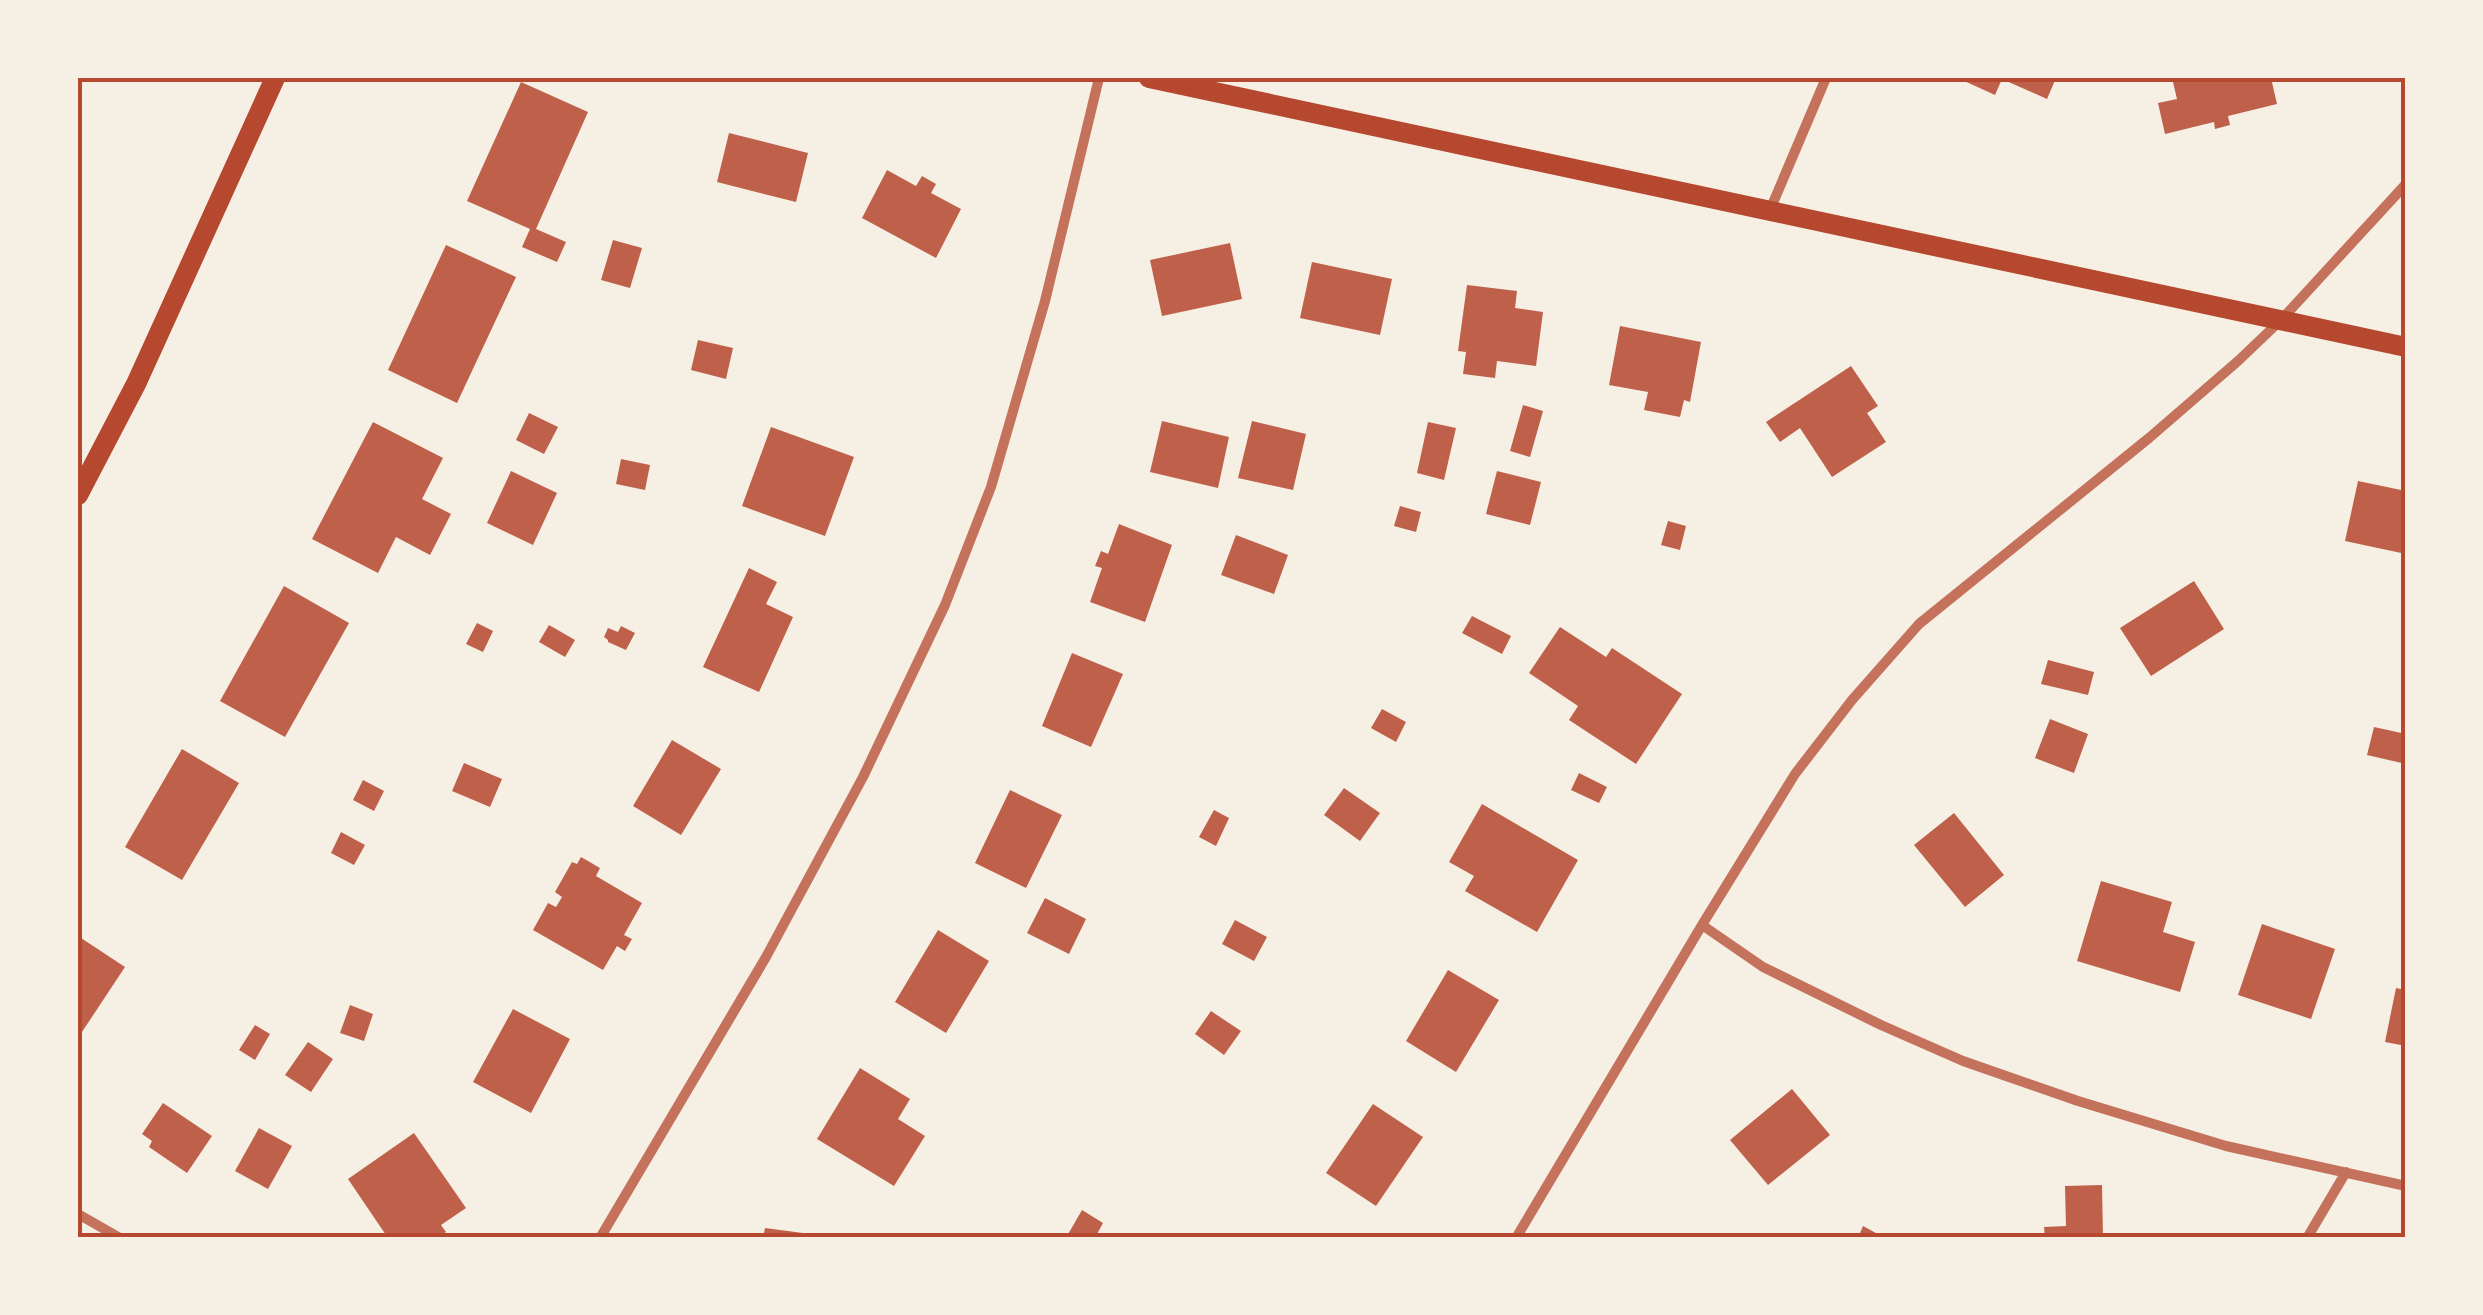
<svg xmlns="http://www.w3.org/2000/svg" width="2483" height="1315" font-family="'Golos Text',sans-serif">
<rect width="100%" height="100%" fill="#f6efe4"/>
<path fill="#bf614a" d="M 1963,78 L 2056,78 L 2047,99 L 2002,79 L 1995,95 L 1962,80 Z
M 2172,78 L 2271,78 L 2277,104 L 2228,116 L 2230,125 L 2215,129 L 2214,122 L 2165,134 L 2158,103 L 2177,99 Z
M 521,82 L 588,112 L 536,229 L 566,242 L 557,262 L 522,247 L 530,229 L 467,201 Z
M 729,133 L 808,153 L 796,202 L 717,182 Z
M 887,170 L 916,186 L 922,176 L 936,184 L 931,193 L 961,209 L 936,258 L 862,218 Z
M 613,240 L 642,248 L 630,288 L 601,280 Z
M 1230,243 L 1242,299 L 1162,316 L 1150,260 Z
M 446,245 L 516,277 L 457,403 L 388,370 Z
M 1312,262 L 1392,279 L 1380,335 L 1300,318 Z
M 1467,285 L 1517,291 L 1515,308 L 1543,312 L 1536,366 L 1497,361 L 1495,378 L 1463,374 L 1466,352 L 1458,351 Z
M 1620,326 L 1701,342 L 1690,402 L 1684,400 L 1680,417 L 1644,410 L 1648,392 L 1609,385 Z
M 698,340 L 733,348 L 726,379 L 691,370 Z
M 1851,366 L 1878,406 L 1867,413 L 1886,442 L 1832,477 L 1800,428 L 1780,442 L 1766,422 Z
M 1523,405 L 1543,411 L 1530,457 L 1510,451 Z
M 529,413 L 558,427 L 544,454 L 516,440 Z
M 1162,421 L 1229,437 L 1218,488 L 1150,472 Z
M 1252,421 L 1306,434 L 1293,490 L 1238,478 Z
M 373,422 L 443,458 L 422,499 L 451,514 L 430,555 L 396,537 L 378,573 L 312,539 Z
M 1428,422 L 1456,428 L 1444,480 L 1417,473 Z
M 771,427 L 854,457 L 825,536 L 742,506 Z
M 621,459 L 650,465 L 645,490 L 616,484 Z
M 511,471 L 557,493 L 533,545 L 487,523 Z
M 1497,471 L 1541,482 L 1530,525 L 1486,514 Z
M 2358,481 L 2406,491 L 2406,554 L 2345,541 Z
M 1400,506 L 1421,512 L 1416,532 L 1394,526 Z
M 1668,521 L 1686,526 L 1680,550 L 1661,545 Z
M 1119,524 L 1172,545 L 1145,622 L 1090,602 L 1102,568 L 1095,566 L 1101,551 L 1108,554 Z
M 1236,535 L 1288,555 L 1274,594 L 1221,575 Z
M 749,568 L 777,582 L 766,604 L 793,617 L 759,692 L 703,667 Z
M 2194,581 L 2224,629 L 2151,676 L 2120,628 Z
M 284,586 L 349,623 L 285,737 L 220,701 Z
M 1472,616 L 1511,636 L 1502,654 L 1462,633 Z
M 477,623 L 493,631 L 483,652 L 466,644 Z
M 549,625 L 575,640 L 565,657 L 539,642 Z
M 621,626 L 635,633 L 626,650 L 608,642 L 608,640 L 604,637 L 608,628 L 618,632 Z
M 1560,627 L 1606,657 L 1612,648 L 1682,694 L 1636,764 L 1569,720 L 1578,706 L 1529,673 Z
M 1072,653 L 1123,674 L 1091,747 L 1042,726 Z
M 2048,660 L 2094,672 L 2088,695 L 2041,684 Z
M 1382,709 L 1406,722 L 1396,742 L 1371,728 Z
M 2050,719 L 2088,734 L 2074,773 L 2035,758 Z
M 2374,727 L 2406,734 L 2406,764 L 2367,755 Z
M 672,740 L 721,769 L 681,835 L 633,806 Z
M 182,749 L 239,783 L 182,880 L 125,847 Z
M 464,763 L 502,779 L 490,807 L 452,791 Z
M 1579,773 L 1607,787 L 1599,803 L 1571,790 Z
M 363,780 L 384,791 L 374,811 L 353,800 Z
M 1344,788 L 1380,813 L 1360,841 L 1324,815 Z
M 1010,790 L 1062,815 L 1026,888 L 975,863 Z
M 1482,804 L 1578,860 L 1537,932 L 1465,891 L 1474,876 L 1449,862 Z
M 1214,810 L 1229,818 L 1216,846 L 1199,837 Z
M 1954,813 L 2004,875 L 1965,907 L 1914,845 Z
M 341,832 L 365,845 L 354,865 L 331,853 Z
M 581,857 L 600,868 L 596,876 L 642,903 L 624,935 L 632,939 L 625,951 L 617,946 L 603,970 L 533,930 L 548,903 L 556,907 L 562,897 L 555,892 L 572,862 L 577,864 Z
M 2101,881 L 2172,902 L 2163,932 L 2195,942 L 2180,992 L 2077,961 Z
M 1045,898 L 1086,919 L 1069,954 L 1027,933 Z
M 1235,920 L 1267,937 L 1254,961 L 1222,944 Z
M 2262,924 L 2335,949 L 2311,1019 L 2238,995 Z
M 938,930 L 989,961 L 946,1033 L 895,1002 Z
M 78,936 L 125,967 L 78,1038 Z
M 1448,970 L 1499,1000 L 1456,1072 L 1406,1041 Z
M 2396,988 L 2406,990 L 2406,1046 L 2385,1042 Z
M 350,1005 L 373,1014 L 364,1041 L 340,1033 Z
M 513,1009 L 570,1039 L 531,1113 L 473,1082 Z
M 1211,1011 L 1241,1031 L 1224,1055 L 1195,1034 Z
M 255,1025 L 270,1034 L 255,1060 L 239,1050 Z
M 308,1042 L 333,1059 L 311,1092 L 285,1075 Z
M 860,1068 L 910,1099 L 898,1119 L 925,1136 L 894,1186 L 817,1139 Z
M 1792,1089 L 1830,1135 L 1768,1185 L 1730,1140 Z
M 163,1103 L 212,1136 L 187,1173 L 149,1147 L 152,1141 L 142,1134 Z
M 1373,1104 L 1423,1137 L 1376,1206 L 1326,1173 Z
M 259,1128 L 292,1146 L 268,1189 L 235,1171 Z
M 414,1133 L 466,1208 L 441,1225 L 446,1232 L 437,1238 L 388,1238 L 348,1179 Z
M 2102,1185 L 2103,1238 L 2045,1238 L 2044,1227 L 2066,1226 L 2065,1186 Z
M 1082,1210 L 1103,1223 L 1095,1238 L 1067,1236 Z
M 1863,1226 L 1885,1238 L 1858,1238 Z
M 765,1228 L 818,1235 L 818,1238 L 763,1238 Z"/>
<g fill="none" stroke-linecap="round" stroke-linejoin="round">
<path stroke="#c5725c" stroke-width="10" d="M 1770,210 L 1826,78
M 1702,925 L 1763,967 L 1881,1025 L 1963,1061 L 2078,1101 L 2226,1146 L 2406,1186
M 78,1214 L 120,1238
M 600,1238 L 766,957 L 863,777 L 945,605 L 991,487 L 1045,301 L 1099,78
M 1516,1238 L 1702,925 L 1795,774 L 1852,700 L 1919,624 L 2149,438 L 2238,361 L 2281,320 L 2406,184
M 2307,1238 L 2346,1172"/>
<path stroke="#b5482f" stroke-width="20" d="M 1149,78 L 2406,347
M 78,495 L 136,384 L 275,78"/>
</g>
<rect width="2483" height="1315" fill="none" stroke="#f6efe4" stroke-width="160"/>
<rect x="80" y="80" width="2323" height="1155" fill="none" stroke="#b5482f" stroke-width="4"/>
</svg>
